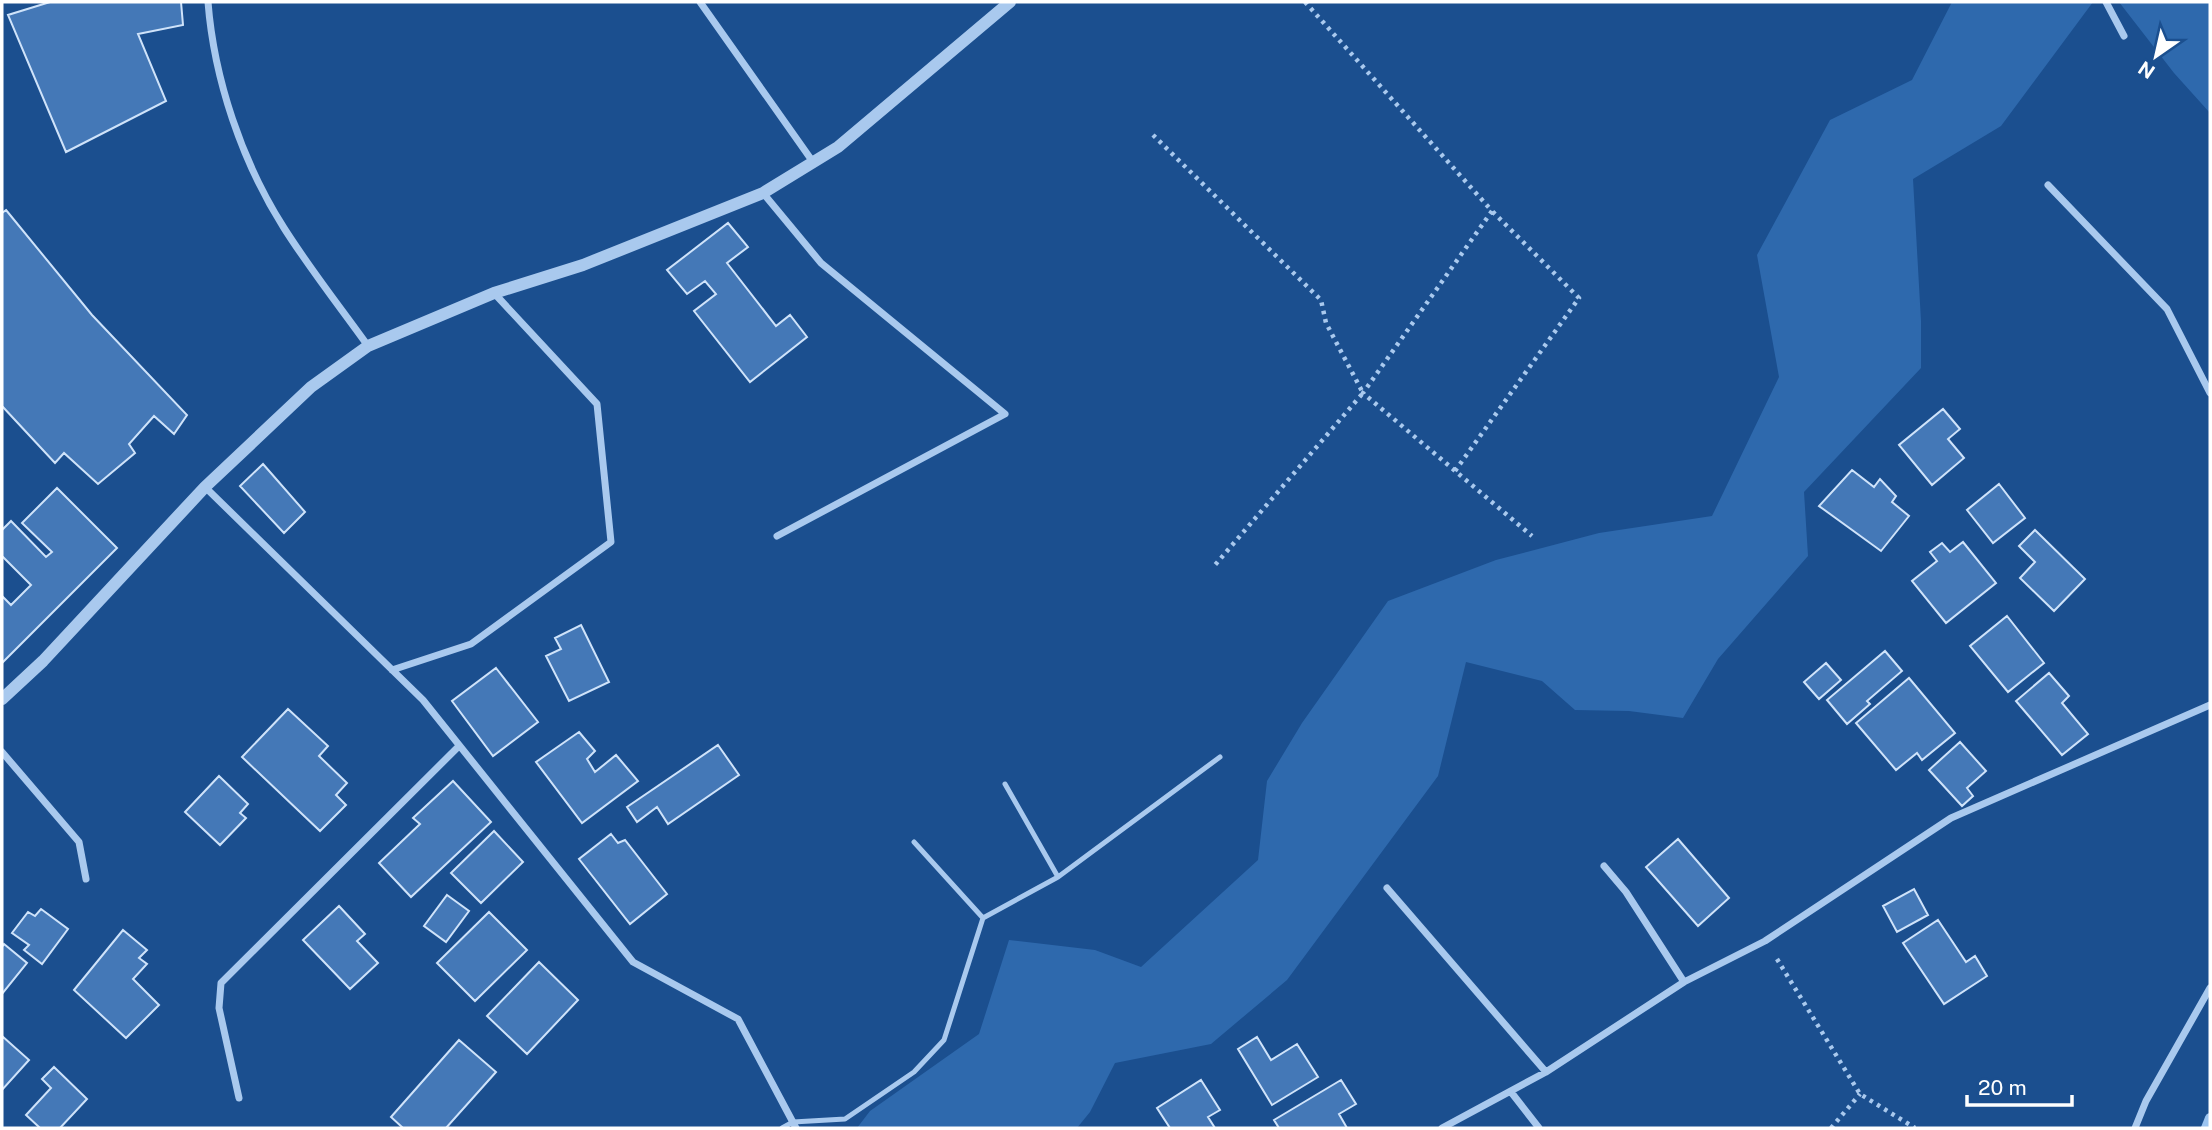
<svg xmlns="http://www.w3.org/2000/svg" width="2212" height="1130" font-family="'Public Sans',sans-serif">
<rect width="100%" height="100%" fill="#1b4f8f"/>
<path fill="#2e69ad" d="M 1952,2 L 2093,2 L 2001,126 L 1913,179 L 1921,321 L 1921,368 L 1804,492 L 1808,556 L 1718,659 L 1683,718 L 1629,711 L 1575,710 L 1542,681 L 1466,662 L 1438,776 L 1287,980 L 1211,1044 L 1115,1063 L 1090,1112 L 1077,1128 L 857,1128 L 870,1111 L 979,1034 L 1009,940 L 1095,950 L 1141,967 L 1258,860 L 1267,781 L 1302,723 L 1388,601 L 1496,560 L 1599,533 L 1712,516 L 1779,377 L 1757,255 L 1830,120 L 1912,80 Z
M 2119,2 L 2210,2 L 2210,113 L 2174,73 Z"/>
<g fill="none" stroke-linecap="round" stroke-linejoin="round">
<path stroke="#9cc4f0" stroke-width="10" d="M 2206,1128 L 2210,1118"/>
</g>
<path fill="#4478b7" stroke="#cfe3fa" stroke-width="2" d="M 50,2 L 181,2 L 183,25 L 138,34 L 166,101 L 66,152 L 8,15 Z
M 6,210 L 92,315 L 187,415 L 174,434 L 154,416 L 129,444 L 135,453 L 98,484 L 64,453 L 55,463 L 2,406 L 2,213 Z
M 728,223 L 748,247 L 727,263 L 776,326 L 790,315 L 807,337 L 750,382 L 694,311 L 716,294 L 705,281 L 687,294 L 667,270 Z
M 1943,409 L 1960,429 L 1948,439 L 1964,458 L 1932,485 L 1899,445 Z
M 263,464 L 305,512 L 284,533 L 240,486 Z
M 1852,470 L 1874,487 L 1880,479 L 1896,496 L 1892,502 L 1909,516 L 1881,551 L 1819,506 Z
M 1999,484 L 2025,518 L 1993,543 L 1967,510 Z
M 57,488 L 117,548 L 2,663 L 2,596 L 11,605 L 31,585 L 2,556 L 2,530 L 11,521 L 46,557 L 52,552 L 22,523 Z
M 2035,530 L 2085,579 L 2054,611 L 2020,578 L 2035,562 L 2019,546 Z
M 1963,542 L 1996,583 L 1946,623 L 1912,581 L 1937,561 L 1930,552 L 1942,543 L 1950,552 Z
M 2007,616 L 2044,663 L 2008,692 L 1970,646 Z
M 581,625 L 609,682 L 569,701 L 546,656 L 561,649 L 555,638 Z
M 1885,651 L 1902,671 L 1867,701 L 1870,704 L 1847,724 L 1827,700 Z
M 1826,663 L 1841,680 L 1819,699 L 1804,682 Z
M 496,668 L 538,722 L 493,756 L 452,701 Z
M 2049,673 L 2069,696 L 2062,703 L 2088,734 L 2062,755 L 2016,701 Z
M 1909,678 L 1955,733 L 1922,760 L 1917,753 L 1896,770 L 1856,723 Z
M 288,709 L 328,746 L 319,756 L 347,783 L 336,795 L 346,805 L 320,831 L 242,757 Z
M 579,732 L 595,751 L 587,759 L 595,772 L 616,755 L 638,781 L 582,823 L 536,762 Z
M 1960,742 L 1986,771 L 1967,788 L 1973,796 L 1962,806 L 1929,770 Z
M 718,745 L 739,775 L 668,824 L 657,807 L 637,822 L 627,807 Z
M 219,776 L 248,804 L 240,813 L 246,818 L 220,845 L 185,812 Z
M 453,781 L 491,822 L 411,897 L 379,863 L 420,824 L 413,818 Z
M 494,831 L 523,862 L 481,903 L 451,873 Z
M 611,834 L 618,843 L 625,840 L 667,894 L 630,924 L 579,859 Z
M 1678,839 L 1729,898 L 1698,926 L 1646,867 Z
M 1914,889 L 1928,915 L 1897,932 L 1883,906 Z
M 447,895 L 469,911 L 446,942 L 424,926 Z
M 339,906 L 365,934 L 357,941 L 378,963 L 350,989 L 303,940 Z
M 41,909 L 68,929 L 42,964 L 24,950 L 29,945 L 12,933 L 28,912 L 35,916 Z
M 489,912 L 527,950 L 475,1001 L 437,963 Z
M 1938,920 L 1966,962 L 1975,956 L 1987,976 L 1944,1004 L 1903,943 Z
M 123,930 L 147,950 L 139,958 L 147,964 L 133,979 L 159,1005 L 126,1038 L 74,990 Z
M 4,944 L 27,963 L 2,994 L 2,947 Z
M 539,962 L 578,1000 L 527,1054 L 487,1016 Z
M 2,1036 L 29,1060 L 2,1090 Z
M 1257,1037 L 1271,1060 L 1297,1044 L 1318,1077 L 1272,1105 L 1238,1049 Z
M 459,1040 L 496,1072 L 446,1128 L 403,1128 L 391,1117 Z
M 54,1067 L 87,1099 L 60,1128 L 40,1128 L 26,1115 L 51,1088 L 42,1079 Z
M 1201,1080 L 1220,1110 L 1208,1117 L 1215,1128 L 1170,1128 L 1157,1108 Z
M 1341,1080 L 1356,1104 L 1339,1114 L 1347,1128 L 1279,1128 L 1274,1120 Z"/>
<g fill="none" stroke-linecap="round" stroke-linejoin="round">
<path stroke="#a9c9ee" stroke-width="4.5" stroke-dasharray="3.5 5" stroke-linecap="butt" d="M 1305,2 L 1492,211 L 1363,393 L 1532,536
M 1153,135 L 1321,300 L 1326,323 L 1363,393 L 1215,565
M 1455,471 L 1579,298 L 1492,211
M 1777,959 L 1860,1094 L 1915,1128
M 1831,1128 L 1860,1094"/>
<path stroke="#a9c9ee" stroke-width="5" d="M 1005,784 L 1058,877
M 914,842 L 983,918
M 782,1128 L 793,1122 L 845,1119 L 914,1072 L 944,1040 L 983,918 L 1058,877 L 1220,757"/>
<path stroke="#a9c9ee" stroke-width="7" d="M 208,2 C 214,79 242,162 284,228 C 310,269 340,307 368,346
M 700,2 L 813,162
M 2106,2 L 2124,36
M 2048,185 L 2167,309 L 2210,393
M 763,193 L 821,263 L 1005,414 L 777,536
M 205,487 L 423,700 L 633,962 L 738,1019 L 796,1128
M 392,670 L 471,644 L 611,542 L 597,404 L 494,293
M 2,752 L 79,842 L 86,879
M 1604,866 L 1626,892 L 1684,982
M 1387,888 L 1546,1072
M 1511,1092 L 1539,1128
M 239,1098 L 219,1008 L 221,983 L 459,746
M 1442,1128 L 1546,1072 L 1684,982 L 1765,941 L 1951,818 L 2210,705
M 2135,1128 L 2146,1101 L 2210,988"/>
<path stroke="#a9c9ee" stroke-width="12" d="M 2,699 L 43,661 L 205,487 L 311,387 L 368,346 L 494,293 L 583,265 L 763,193 L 838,147 L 1010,2"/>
</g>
<rect width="2212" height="1130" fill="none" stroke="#ffffff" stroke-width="7"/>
<g transform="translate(2156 56) rotate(214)" stroke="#1b4f8f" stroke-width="5" paint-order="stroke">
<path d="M0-5L12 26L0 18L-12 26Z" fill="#ffffff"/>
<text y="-10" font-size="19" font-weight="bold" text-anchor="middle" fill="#ffffff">N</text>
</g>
<path d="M1967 1095v10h105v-10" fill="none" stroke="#ffffff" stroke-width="3.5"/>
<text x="1978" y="1095" font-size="21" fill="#ffffff" stroke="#1b4f8f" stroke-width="5" paint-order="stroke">20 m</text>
</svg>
